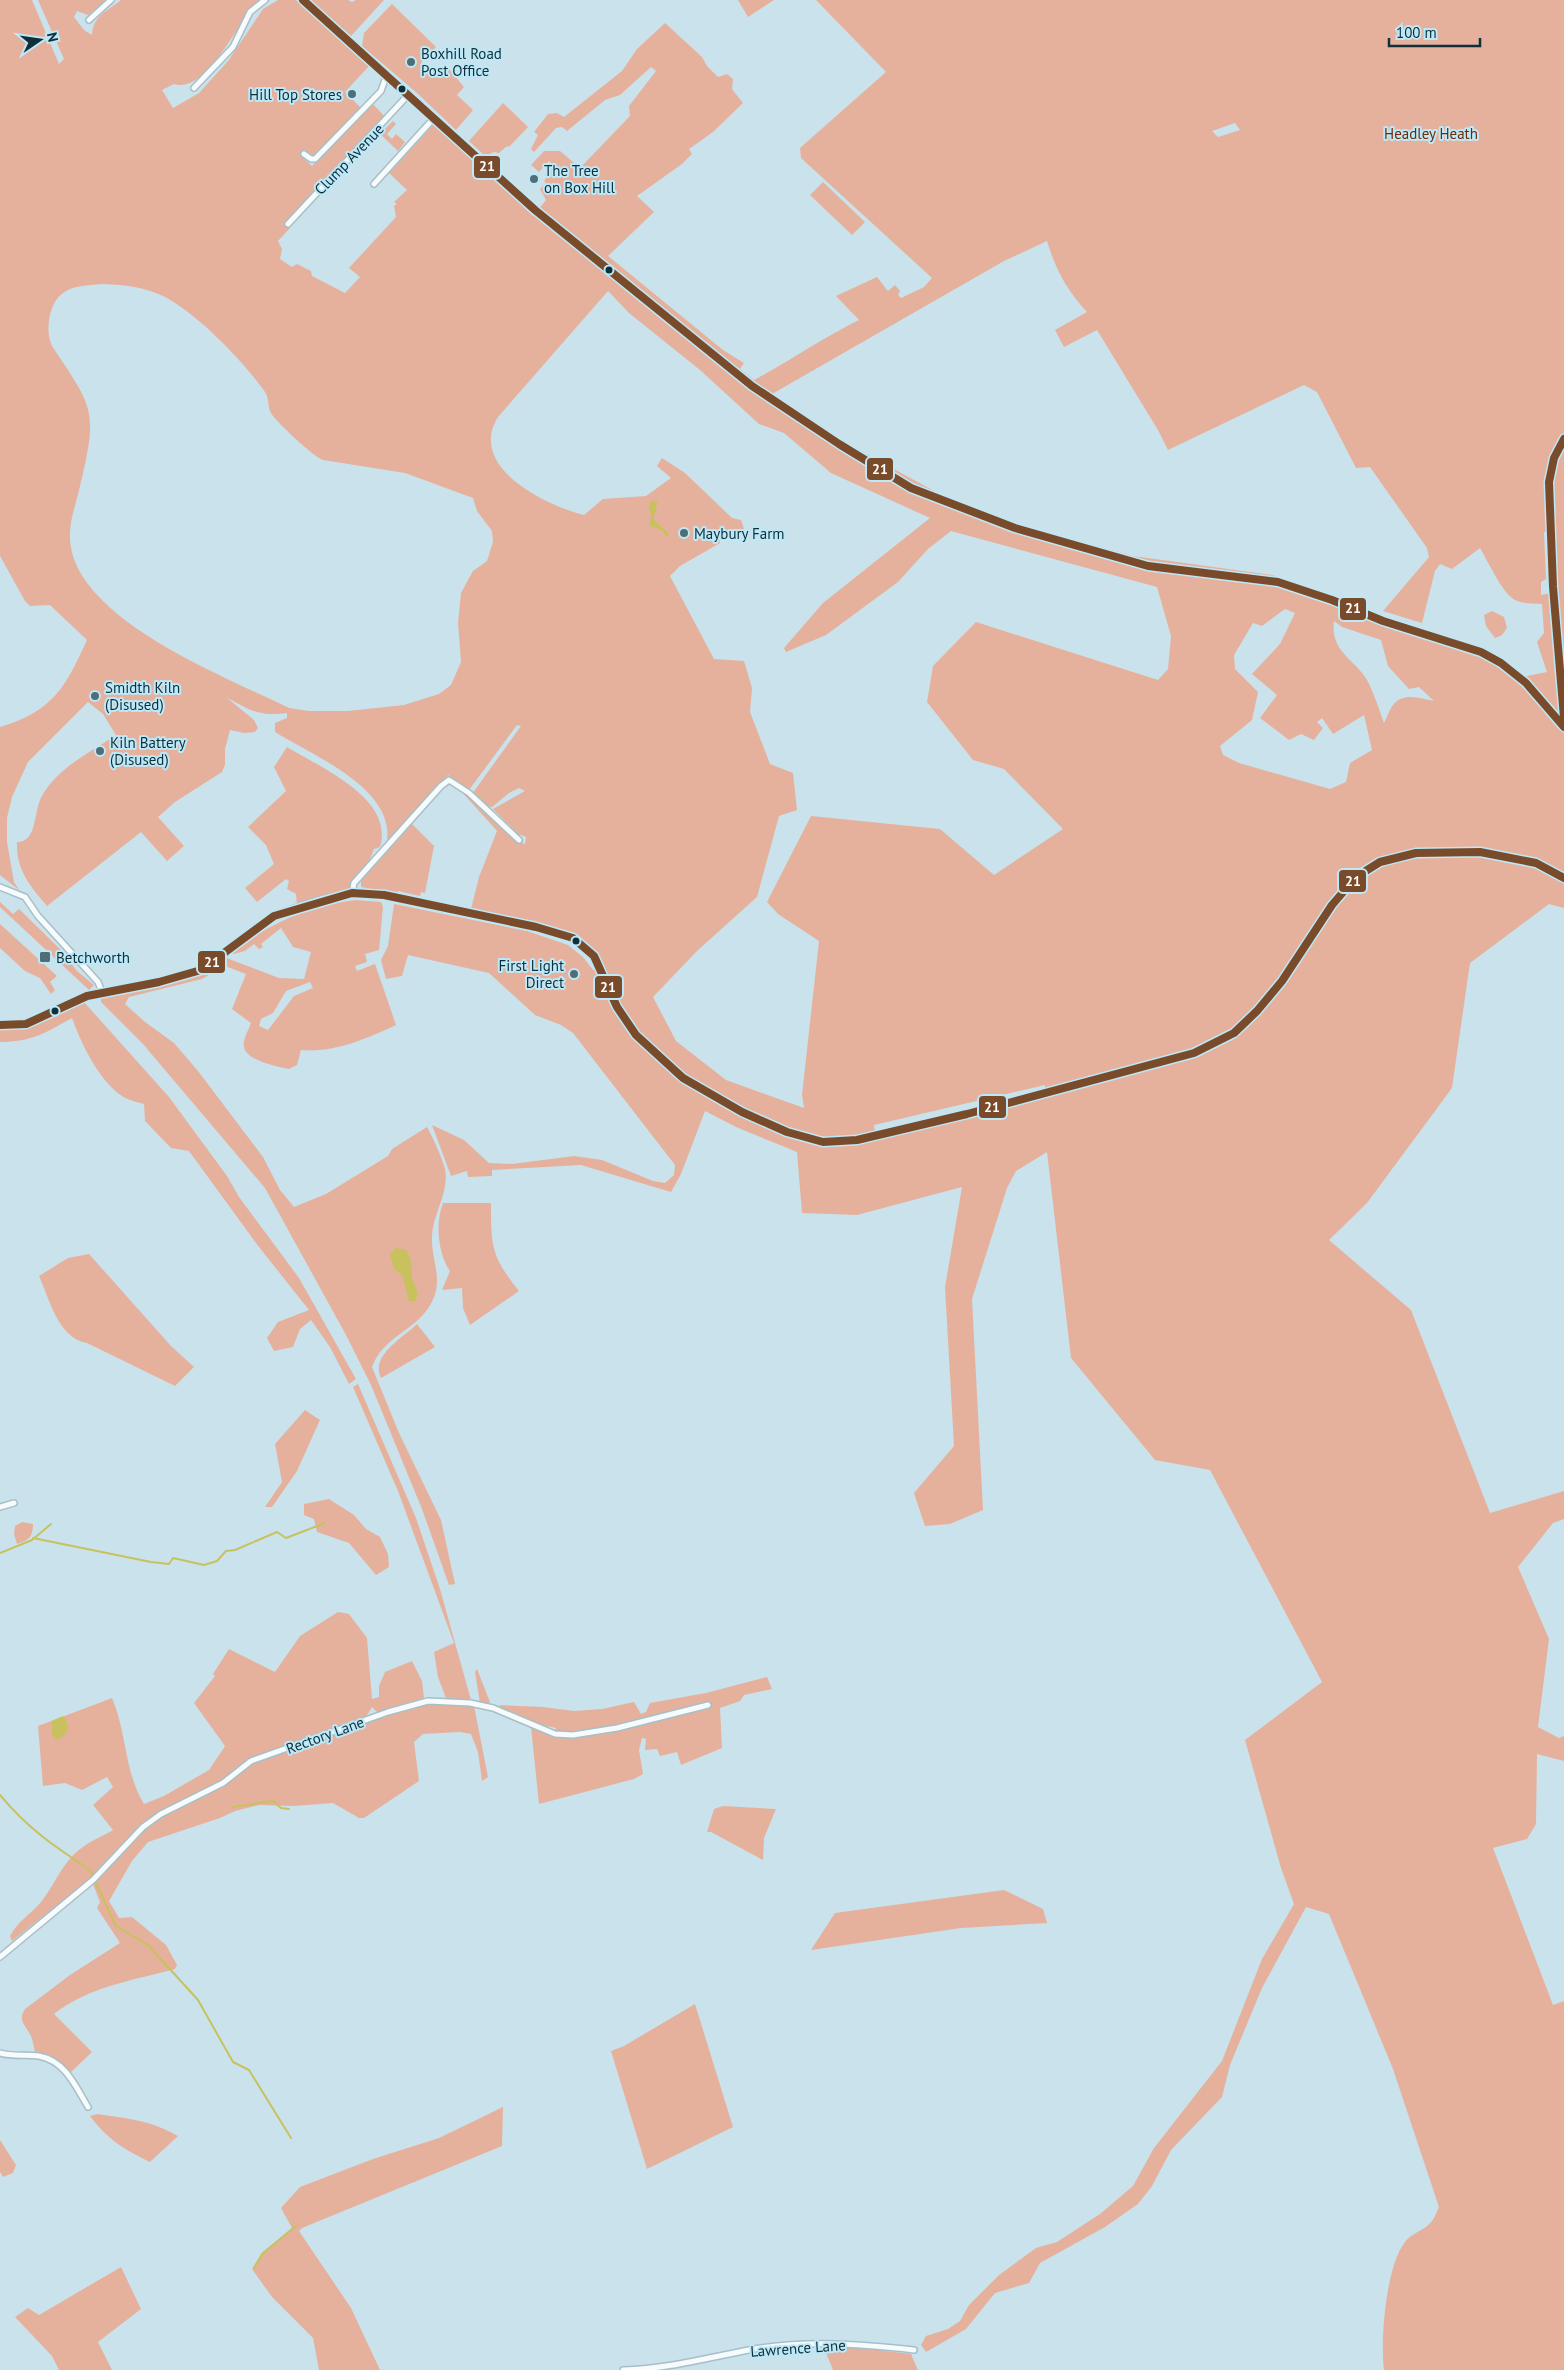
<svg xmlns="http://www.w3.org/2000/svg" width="1564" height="2370" font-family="'PT Sans',sans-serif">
<rect width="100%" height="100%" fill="#cae2eb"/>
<path fill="#e6b19c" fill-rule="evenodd" d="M 0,0 L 32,0 L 59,64 L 64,59 L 38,0 L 107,0 L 88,15 L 77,11 L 74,17 L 84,30 L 92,35 C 93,15 108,11 121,0 L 260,0 C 238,19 208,94 174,84 L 162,90 L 173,108 L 199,93 L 228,61 L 263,9 L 278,0 L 296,0 L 370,65 L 345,92 L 361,108 L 316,155 L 313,156 L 305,150 L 300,155 L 312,166 L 372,103 L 386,118 L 285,222 L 290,228 L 278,241 L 282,249 L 280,259 L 292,267 L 297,264 L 311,271 L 312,276 L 345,293 L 360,277 L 349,268 L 396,217 L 394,206 L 397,204 L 394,202 L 407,190 L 389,173 L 435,123 L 533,216 L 546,200 L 540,189 L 546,183 L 544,181 L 547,177 L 545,175 L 550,168 L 553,170 L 555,167 L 549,161 L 539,172 L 531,165 L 544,151 L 560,151 L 580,168 L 630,116 L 629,106 L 656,71 L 651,67 L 620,95 L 605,100 L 567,131 L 562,127 L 556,128 L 534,152 L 531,149 L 538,135 L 534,132 L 548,114 L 557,113 L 564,117 L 622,71 L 637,49 L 665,23 L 702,57 L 707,66 L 718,77 L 727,74 L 733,79 L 732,89 L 743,103 L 713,132 L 689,149 L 692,154 L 682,164 L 637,196 L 654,212 L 608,256 L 723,350 L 744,363 L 740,369 L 754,380 C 790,361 822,338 859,320 L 836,296 L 877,277 L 888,291 L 895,285 L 900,291 L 898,295 L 901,298 L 924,287 L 932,278 L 801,158 L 800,148 L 886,72 L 816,0 L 1564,0 L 1564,874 L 1534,858 L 1513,853 L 1512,861 L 1536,866 L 1564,881 L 1564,908 L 1549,904 L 1470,963 L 1452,1088 L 1367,1203 L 1329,1240 L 1411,1310 L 1490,1513 L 1564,1491 L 1564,1519 L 1553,1523 L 1518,1567 L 1549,1639 L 1538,1727 L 1559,1738 L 1564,1736 L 1564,1761 L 1537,1754 L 1536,1824 L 1527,1839 L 1493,1848 L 1553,2005 L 1564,2001 L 1564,2370 L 1384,2370 C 1380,2340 1386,2266 1405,2242 C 1411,2233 1426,2230 1432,2221 C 1435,2217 1437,2211 1439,2207 L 1393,2069 L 1329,1914 L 1306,1907 L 1262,1988 L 1230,2065 L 1222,2097 L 1171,2150 L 1152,2186 L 1138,2204 L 1105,2227 L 1040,2263 L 1029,2283 L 995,2293 L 966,2329 L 926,2352 L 921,2345 L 926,2336 L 948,2329 L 960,2321 L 969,2305 L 999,2275 L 1036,2248 L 1057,2242 L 1100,2214 L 1133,2186 L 1154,2148 L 1222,2061 L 1262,1959 L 1294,1904 L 1281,1868 L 1245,1740 L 1322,1682 L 1210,1470 L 1155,1460 L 1071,1358 L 1047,1152 L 1016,1171 L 1007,1188 L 972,1299 L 983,1510 L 950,1524 L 925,1526 L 914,1493 L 954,1446 L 945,1287 L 962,1187 L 857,1215 L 802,1213 L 797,1152 L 736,1127 L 705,1111 L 681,1174 L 671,1192 L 581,1165 L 492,1170 L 492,1176 L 468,1177 L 467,1171 L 451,1176 L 432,1125 L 464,1140 L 489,1163 L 512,1164 L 574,1156 L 602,1160 L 653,1181 L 665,1183 L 674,1175 L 675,1165 L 573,1033 L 561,1025 L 535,1015 L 489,973 L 408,955 L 402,976 L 386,979 L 381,960 L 388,946 L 394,904 L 527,931 L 568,945 L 583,957 L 593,970 L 601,966 C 597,954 591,946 580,939 C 562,926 500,917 475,912 L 471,909 L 479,877 L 497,831 L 461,791 L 488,812 L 515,839 L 525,844 L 526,837 L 518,834 L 493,809 L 525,791 L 519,788 L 509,793 L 492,807 L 486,806 L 472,794 L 521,726 L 517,725 L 469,790 L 448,775 L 391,840 L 387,840 C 394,788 312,755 275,732 L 275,723 L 287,718 L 287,713 C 260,717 249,710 226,697 L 254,720 L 258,728 L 255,732 L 244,733 L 230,730 L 225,749 L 225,765 L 222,772 L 175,802 L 158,817 L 184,846 L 167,861 L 141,832 L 47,906 C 30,886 16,870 17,842 C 38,842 33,811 42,796 C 57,768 91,752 116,735 L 103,714 L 88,702 L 28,762 L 12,797 L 7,818 L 7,842 L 14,882 L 19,890 L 0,875 L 0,727 C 53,711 65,688 87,640 L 50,605 L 30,606 L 25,601 L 0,556 ZM 1235,123 L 1240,130 L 1218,137 L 1212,131 ZM 1047,241 C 1055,268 1067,291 1087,312 L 1055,330 L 1064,347 L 1097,330 L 1158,430 L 1168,450 L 1304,385 L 1317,392 L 1356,468 L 1370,467 L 1427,548 L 1429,557 L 1383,611 L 1422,623 L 1435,571 L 1440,564 L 1452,569 L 1480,548 C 1488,561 1502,593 1515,600 C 1523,604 1533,603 1542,604 L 1544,633 L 1537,642 L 1547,672 L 1527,676 L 1523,684 C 1495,653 1446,644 1408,632 C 1385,624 1363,615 1340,605 L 1342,599 L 1272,575 L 1133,556 L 1018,524 L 947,498 L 848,444 L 772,394 L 1004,261 ZM 104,284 C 125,285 144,287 163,296 C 197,313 243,361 265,392 C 270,399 267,407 271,413 C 276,422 314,457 323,460 L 405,473 L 473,498 L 477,511 L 492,531 L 493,542 L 487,561 L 473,571 L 461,593 L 458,623 L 461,662 L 451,685 L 439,694 L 404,705 L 348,711 L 309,711 L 289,708 C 227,677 67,617 70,534 C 70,518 77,501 80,486 C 98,410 94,409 52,346 C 48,337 48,329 49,320 C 55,286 75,286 104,284 ZM 608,291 L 629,313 L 700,370 L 759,424 L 784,433 L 831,473 L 930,518 L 823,603 L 784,648 L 786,652 L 826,635 L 898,582 L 928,549 L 951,531 L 1157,587 L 1171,636 L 1168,669 L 1158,680 L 976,622 L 933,666 L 927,702 L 973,760 L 1004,769 L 1063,829 L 994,875 L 940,829 L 811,816 L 767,902 L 778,914 L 819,941 L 802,1095 L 804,1108 L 726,1080 L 676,1041 L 653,997 L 697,951 L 757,897 L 779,816 L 797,810 L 793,773 L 770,764 L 750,712 L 752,688 L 744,661 L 714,659 L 670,576 L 680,566 L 720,543 L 719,532 L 744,529 L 741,520 L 732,518 L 685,473 L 662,458 L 657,466 L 671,478 L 646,496 L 603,499 L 584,515 C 545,505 467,467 498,417 ZM 1554,530 L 1557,592 L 1541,595 L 1541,582 L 1546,579 L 1544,532 ZM 1285,609 L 1295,613 L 1280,644 L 1252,674 L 1277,695 L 1260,718 L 1289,740 L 1301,734 L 1314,740 L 1323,728 L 1317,722 L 1322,718 L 1333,734 L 1364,715 L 1372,750 L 1350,763 L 1346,782 L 1330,789 L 1239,763 L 1223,755 L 1220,746 L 1252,720 L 1258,692 L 1235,669 L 1234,655 L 1253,623 L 1262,626 ZM 1334,621 L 1342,627 L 1381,640 L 1388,666 L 1409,689 L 1419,687 L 1434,701 C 1420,698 1403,692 1393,705 C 1389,710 1387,718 1384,723 C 1379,709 1374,693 1367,680 C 1355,659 1330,652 1334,621 ZM 1045,1085 L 1045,1094 L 876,1138 L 874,1125 Z
M 310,0 L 348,0 L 352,2 L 356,0 L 384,0 L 351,36 Z
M 738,0 L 774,0 L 748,17 Z
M 392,4 L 436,47 L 421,63 L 433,75 L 446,65 L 464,87 L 457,95 L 473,110 L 456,130 L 417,93 L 362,46 L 364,33 Z
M 503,103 L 528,127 L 509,147 L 507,146 L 499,153 L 494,152 L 485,156 L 469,141 Z
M 393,121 L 396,124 L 387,134 L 392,139 L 396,134 L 405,142 L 398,151 L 380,134 Z
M 823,182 L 865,222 L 852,235 L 810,195 Z
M 1492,611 L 1504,617 L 1507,628 L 1502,635 L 1495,638 L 1486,626 L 1484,615 Z
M 287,747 C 319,767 395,798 380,847 L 374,849 L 370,859 L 349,890 L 297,905 L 296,894 L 287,889 L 289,881 L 286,879 L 257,902 L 245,888 L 274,864 L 266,845 L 248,827 L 286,791 L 274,767 Z
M 412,824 L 434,846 L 425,893 L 421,892 L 420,896 L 398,891 L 396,895 L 361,887 L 361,881 Z
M 356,900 L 381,902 L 383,907 L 379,950 L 365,954 L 367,962 L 355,966 L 357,971 L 375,964 L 396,1025 C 366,1039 334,1053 301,1050 L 297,1065 L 289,1069 C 276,1066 240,1060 244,1042 C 245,1035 249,1029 251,1023 L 232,1009 L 246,974 L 225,966 L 202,979 L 129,997 L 125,1004 L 145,1022 L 174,1043 L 198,1071 L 263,1157 L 280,1190 L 294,1207 L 326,1194 L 388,1156 L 392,1149 L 427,1127 C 434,1140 441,1155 445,1169 C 450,1193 431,1216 432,1240 C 432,1264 445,1282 429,1307 C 413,1332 384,1336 372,1367 L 399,1433 L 441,1520 L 455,1584 L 449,1585 L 422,1509 L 371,1385 L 346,1335 L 265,1188 L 143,1044 L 101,1002 L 101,995 L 160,984 L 224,957 L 279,978 L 304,979 L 311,952 L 293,947 L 281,928 L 261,944 L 263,947 L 259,949 L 254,944 L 245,951 L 233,954 L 230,952 C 269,925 308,905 356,900 ZM 310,982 L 313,988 L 294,996 L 268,1030 L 259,1026 L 261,1019 L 273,1013 L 286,991 Z
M 0,902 L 13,914 L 19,909 L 61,950 L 77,971 L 94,985 L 89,990 L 0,907 Z
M 0,924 L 57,976 L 50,982 L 55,990 L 51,994 L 40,978 L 25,971 L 0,948 Z
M 84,1002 L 169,1097 L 227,1176 L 239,1197 L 299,1278 L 356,1379 L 349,1384 L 330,1347 L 311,1320 L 300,1329 L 293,1347 L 274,1351 L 267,1338 L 278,1322 L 309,1310 L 259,1247 L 189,1151 L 171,1148 L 145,1121 L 144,1104 C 137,1102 128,1100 122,1096 C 99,1081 81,1043 72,1018 C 45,1033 32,1042 0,1042 L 0,1030 C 22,1031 44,1023 63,1012 C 71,1008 75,1003 84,1002 Z
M 443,1203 L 491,1203 C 491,1246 491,1256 519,1291 L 470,1325 L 463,1308 L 462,1288 L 442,1290 L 450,1271 C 438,1254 435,1223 443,1203 Z
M 89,1254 L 171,1346 L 194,1367 L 175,1386 L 87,1343 C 58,1338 50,1300 39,1276 L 68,1258 Z
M 417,1324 L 435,1347 L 381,1378 C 370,1355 403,1338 417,1324 Z
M 358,1384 L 416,1518 L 440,1589 L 471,1700 L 446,1698 L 438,1677 L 434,1652 L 454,1643 L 398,1491 L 353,1387 Z
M 305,1410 L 320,1420 L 297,1471 L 272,1507 L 265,1507 L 282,1482 L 275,1444 Z
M 329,1499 L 354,1515 L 366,1529 L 380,1537 L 388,1554 L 389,1567 L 376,1575 L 349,1543 L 317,1532 L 314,1519 L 304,1515 L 304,1504 Z
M 22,1522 L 33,1524 C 33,1537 29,1540 17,1544 L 14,1534 L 15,1526 Z
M 338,1612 L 349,1614 L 367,1638 L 372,1699 L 379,1697 L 379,1686 L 385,1672 L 412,1661 L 422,1681 L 424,1698 L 378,1713 L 372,1707 L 366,1717 L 273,1751 L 275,1756 L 392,1713 L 422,1704 L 435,1703 L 474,1706 L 488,1777 L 482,1781 L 478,1752 L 471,1734 L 460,1732 L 423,1734 L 414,1742 L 419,1781 L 364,1818 L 359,1818 L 333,1803 L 294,1806 L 259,1805 L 235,1811 L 220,1818 L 148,1842 L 132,1861 L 109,1901 L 119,1918 L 132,1917 L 166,1945 L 177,1965 L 175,1969 C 134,1980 88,1987 54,2014 L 92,2052 L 70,2073 L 58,2060 L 35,2053 C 34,2048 33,2041 31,2036 C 26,2025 17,2021 25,2009 L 70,1975 L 120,1943 L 97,1908 L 100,1902 L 93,1884 L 138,1835 L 154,1822 L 151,1818 L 139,1827 L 90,1879 L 12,1941 L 10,1936 C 17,1922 31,1914 41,1902 C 55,1885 63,1860 83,1847 C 92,1840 103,1836 113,1830 L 93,1805 L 113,1787 L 107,1777 L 82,1790 L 65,1783 L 43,1786 L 38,1726 L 112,1698 C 127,1733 124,1771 144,1804 L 164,1796 L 209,1770 L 225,1746 L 194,1703 L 215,1676 L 213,1674 L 229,1649 L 275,1672 L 300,1636 Z
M 477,1669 L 490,1702 L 488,1705 L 480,1703 L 475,1672 Z
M 767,1677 L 772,1689 L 744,1695 L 740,1701 L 720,1708 L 722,1748 L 681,1765 L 677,1752 L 660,1756 L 657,1749 L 645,1750 L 646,1739 L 642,1738 L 639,1750 L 643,1774 L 634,1779 L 539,1804 L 531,1727 L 552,1736 L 556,1728 C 542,1725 507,1718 499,1705 L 543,1707 L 574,1711 L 602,1709 L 634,1702 L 641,1714 L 646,1712 L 650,1703 L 706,1693 Z
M 723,1806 L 776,1809 L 764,1838 L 763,1860 L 711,1832 L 707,1832 L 714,1809 Z
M 1004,1890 L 1043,1909 L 1047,1923 L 961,1928 L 811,1950 L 835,1913 Z
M 695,2004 L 733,2127 L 647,2169 L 611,2051 L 624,2046 Z
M 503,2107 L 502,2146 L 302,2228 L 299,2231 L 351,2308 L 380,2370 L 319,2370 L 313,2338 L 272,2297 L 252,2269 L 261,2254 L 292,2228 L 281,2208 L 300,2187 L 373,2159 L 439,2138 Z
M 98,2114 C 129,2119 150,2120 178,2136 L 150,2162 C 125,2150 107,2139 90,2116 Z
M 0,2140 L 16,2165 L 13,2173 L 3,2177 L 0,2172 Z
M 121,2267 L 141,2309 L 98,2342 L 112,2370 L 59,2370 L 52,2356 L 15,2317 L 28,2308 L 39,2315 Z
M 843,2346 L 911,2354 L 918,2370 L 833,2370 L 824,2348 Z"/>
<path fill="#c7c25e" d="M 653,501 L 657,501 L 657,505 L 655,507 L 657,512 L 654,514 L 654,520 L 669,534 L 666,537 L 662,530 L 650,526 L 651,514 L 649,509 L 650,502 Z
M 396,1248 L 406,1250 C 413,1260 411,1267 412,1278 C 414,1287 421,1292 415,1301 L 409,1301 L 402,1275 L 394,1269 L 390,1254 Z
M 63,1716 C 72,1726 68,1735 57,1740 L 52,1735 L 52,1721 Z"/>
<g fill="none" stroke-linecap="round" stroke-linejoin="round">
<path stroke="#c7c25e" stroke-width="2" d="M 33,1538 L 151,1562 L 169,1564 L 173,1558 L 204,1565 L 217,1561 L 226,1551 L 235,1550 L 277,1532 L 286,1538 L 325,1523
M 0,1553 L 32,1540 L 51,1524
M 0,1795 C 28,1829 54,1846 90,1870 L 93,1875
M 233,1807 L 273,1801 L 281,1808 L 289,1809
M 96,1883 L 116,1926 L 148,1945 L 198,2000 L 233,2062 L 249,2070 L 291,2138
M 254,2268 L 263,2253 L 296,2226"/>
<g stroke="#a6bfc8" stroke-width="8">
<path id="minor" d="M 303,0 L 535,210 L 752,386 L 839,444 L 911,488 L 1015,528 L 1148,566 L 1278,582 L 1332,600 L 1383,621 L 1481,652 L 1501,663 L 1526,683 L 1564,727
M 89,20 L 111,0
M 194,88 L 233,47 L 250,12 L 265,0
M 304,154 L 311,159 L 315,159 L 381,91 L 387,74
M 374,184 L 434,118
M 288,224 L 409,94
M 0,887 L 25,897 L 38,916 L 98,982 L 102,992
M 352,893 L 354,883 L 441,786 L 449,780 L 469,793 L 519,840
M 0,1507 L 14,1503
M 0,1957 L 93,1880 L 143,1827 L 161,1814 L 223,1783 L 251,1761 L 388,1712 L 428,1701 L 470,1703 L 493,1708 L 555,1734 L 573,1735 L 617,1728 L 708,1705
M 0,2053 C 13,2057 26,2054 39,2056 C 65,2061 75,2085 88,2107
M 623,2370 C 669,2369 710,2357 754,2349 C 808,2340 861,2344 914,2350"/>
</g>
<g stroke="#a6bfc8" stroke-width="10">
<path id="secondary" d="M 1564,439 L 1554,458 L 1549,482 L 1553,587 L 1564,718
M 0,1025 L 26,1024 L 87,996 L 159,982 L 201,970 L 274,916 L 316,902 L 352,893 L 384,895 L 536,927 L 573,938 L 594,956 L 617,1007 L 636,1035 L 683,1078 L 742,1112 L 787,1132 L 823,1142 L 857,1140 L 967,1114 L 1194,1053 L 1234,1033 L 1257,1011 L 1282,981 L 1332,905 L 1356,877 L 1380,862 L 1416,853 L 1480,852 L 1536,863 L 1564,878"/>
</g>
<use href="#minor" stroke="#f7fbfc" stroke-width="5"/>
<use href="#secondary" stroke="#f7fbfc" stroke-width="8"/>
<g stroke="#bde8f8" stroke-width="11">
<path id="bus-1" d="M 303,0 L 535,210 L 752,386 L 839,444 L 911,488 L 1015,528 L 1148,566 L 1278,582 L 1332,600 L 1383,621 L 1481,652 L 1501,663 L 1526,683 L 1564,727
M 1564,439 L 1554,458 L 1549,482 L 1553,587 L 1564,718
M 0,1025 L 26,1024 L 87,996 L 159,982 L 201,970 L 274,916 L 352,893 L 384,895 L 536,927 L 573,938 L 594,956 L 617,1007 L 636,1035 L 683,1078 L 742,1112 L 787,1132 L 823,1142 L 857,1140 L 967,1114 L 1194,1053 L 1234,1033 L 1257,1011 L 1282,981 L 1332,905 L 1356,877 L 1380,862 L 1416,853 L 1480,852 L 1536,863 L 1564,878"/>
</g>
<use href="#bus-1" stroke="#7a4b2a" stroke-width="8"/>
</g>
<g fill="#506e77" stroke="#bde8f8" stroke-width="2">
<circle cx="411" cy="62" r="5"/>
<circle cx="352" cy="94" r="5"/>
<circle cx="534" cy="179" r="5"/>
<circle cx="684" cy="533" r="5"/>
<circle cx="95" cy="696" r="5"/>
<circle cx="100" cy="751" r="5"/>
<rect x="39" y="951" width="12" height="12" rx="2.5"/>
<circle cx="574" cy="974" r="5"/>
</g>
<g fill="#0f2f39" stroke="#bde8f8" stroke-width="2">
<circle cx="402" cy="89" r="4.5"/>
<circle cx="609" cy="270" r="4.5"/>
<circle cx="576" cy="941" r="4.5"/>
<circle cx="55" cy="1011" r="4.5"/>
</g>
<g text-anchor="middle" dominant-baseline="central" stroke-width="4" stroke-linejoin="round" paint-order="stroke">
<g font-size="15" fill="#0f2f39" stroke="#bde8f8" text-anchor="start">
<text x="421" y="53">Boxhill Road<tspan x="421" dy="17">Post Office</tspan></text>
<text x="342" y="94" text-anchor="end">Hill Top Stores</text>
<text x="544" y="170">The Tree<tspan x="544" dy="17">on Box Hill</tspan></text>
<text x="694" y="533">Maybury Farm</text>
<text x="105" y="687">Smidth Kiln<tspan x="105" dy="17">(Disused)</tspan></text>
<text x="110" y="742">Kiln Battery<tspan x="110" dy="17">(Disused)</tspan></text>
<text x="56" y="957">Betchworth</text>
<text x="564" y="965" text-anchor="end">First Light<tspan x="564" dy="17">Direct</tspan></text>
</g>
<g font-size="15" fill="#702905" stroke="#bde8f8">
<text x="1431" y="133">Headley Heath</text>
</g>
<g font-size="15" fill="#0f2f39" stroke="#bde8f8">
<text transform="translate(349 159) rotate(-46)">Clump Avenue</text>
<text transform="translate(325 1735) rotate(-20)">Rectory Lane</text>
<text transform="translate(798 2348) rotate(-4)">Lawrence Lane</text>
</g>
</g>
<g stroke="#bde8f8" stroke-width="2">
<rect x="473" y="155" width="28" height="24" rx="5" fill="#7a4b2a"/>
<rect x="866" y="457" width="28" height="24" rx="5" fill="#7a4b2a"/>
<rect x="1339" y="597" width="28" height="24" rx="5" fill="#7a4b2a"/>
<rect x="1338" y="869" width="29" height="24" rx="5" fill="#7a4b2a"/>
<rect x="197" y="950" width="29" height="24" rx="5" fill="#7a4b2a"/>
<rect x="594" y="975" width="29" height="24" rx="5" fill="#7a4b2a"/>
<rect x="978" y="1095" width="29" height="24" rx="5" fill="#7a4b2a"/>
</g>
<g font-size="14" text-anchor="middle" font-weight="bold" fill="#fff">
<text x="487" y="171">21</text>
<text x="880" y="474">21</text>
<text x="1353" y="613">21</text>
<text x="1353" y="886">21</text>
<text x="212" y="967">21</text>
<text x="608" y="992">21</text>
<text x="992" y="1112">21</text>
</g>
<g transform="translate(40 40) rotate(77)" stroke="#bde8f8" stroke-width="4" paint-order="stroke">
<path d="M0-4L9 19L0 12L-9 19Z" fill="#0f2f39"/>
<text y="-8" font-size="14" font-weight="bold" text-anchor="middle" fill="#0f2f39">N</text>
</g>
<path d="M1389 38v8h91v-8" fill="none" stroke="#0f2f39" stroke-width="2.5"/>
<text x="1396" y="38" font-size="15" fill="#0f2f39" stroke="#bde8f8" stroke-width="4" paint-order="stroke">100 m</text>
</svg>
